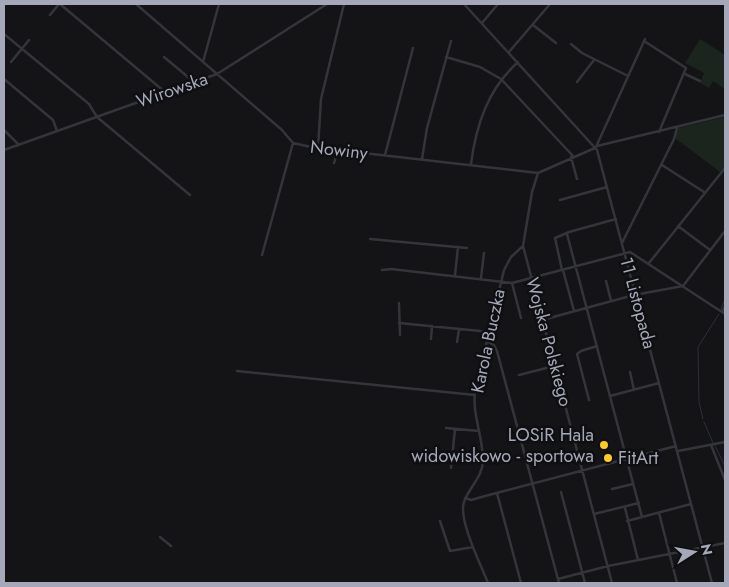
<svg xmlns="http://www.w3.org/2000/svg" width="729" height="587" font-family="Jost,sans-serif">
<rect width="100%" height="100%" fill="#141416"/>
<path fill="#1b241d" d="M 700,39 L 725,55 L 725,89 L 713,81 L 709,88 L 700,83 L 704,73 L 685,63 Z
M 725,117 L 725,166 L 720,172 L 675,138 L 678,128 Z"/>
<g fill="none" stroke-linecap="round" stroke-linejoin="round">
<path stroke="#29313b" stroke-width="1" d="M 721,309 L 725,299
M 703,419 L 699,402 L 698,347 L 719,314
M 704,422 L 713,443
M 715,446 L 725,466"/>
<path stroke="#34353b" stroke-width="2.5" d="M 60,4 L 165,92
M 136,4 L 282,130 L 293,143 L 311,147 L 538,173
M 464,4 L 597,150 L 712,583
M 567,4 L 568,4
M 50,15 L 59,4
M 482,23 L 498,4
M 533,25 L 556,43
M 4,34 L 89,104 L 97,117 L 190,195
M 644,41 L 686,68 L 659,132
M 571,44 L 582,53 L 628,76
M 509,52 L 550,4
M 164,57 L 194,82
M 446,57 L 480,67 L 501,79 L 573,156
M 11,62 L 29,40
M 203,62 L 219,4
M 685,74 L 700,81
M 4,79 L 53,120 L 57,131
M 577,82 L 594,60
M 4,130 L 19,145
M 597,146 L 725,115
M 596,147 L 645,39
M 318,148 L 321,99 L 344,4
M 595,148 L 538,173 L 532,192 L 523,246 L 612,583
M 4,150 L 217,74 L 327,4
M 385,155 L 413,48
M 571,157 L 577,179
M 422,159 L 427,128 L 451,41
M 334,163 L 338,150
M 471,164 C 476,125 488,89 518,62
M 662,165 L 704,192
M 560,200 L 607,187
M 678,226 L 710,250
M 567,234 L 642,517 L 627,521
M 370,239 L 467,248
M 622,243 L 674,139 L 677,128
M 262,255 L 293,143
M 649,263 L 725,168
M 382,270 L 391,269 L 512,283 L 630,252 L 725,314
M 562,270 L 555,238 L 569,232 L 616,219
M 563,270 L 574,311
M 455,275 L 458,247
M 481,278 L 484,253
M 606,281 L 611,301
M 512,283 L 521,318
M 683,286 L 725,231
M 399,303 L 400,335
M 722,312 L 725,306
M 542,320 L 634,295 L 683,286
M 399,323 L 490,332
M 431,339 L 432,326
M 457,342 L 459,329
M 488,342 L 494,345 L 497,351 L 559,583
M 237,371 L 475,395
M 630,372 L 634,390
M 519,375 L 554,366
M 610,396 L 659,383
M 589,400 L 577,354 L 581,351 L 597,346
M 446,428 L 479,431
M 711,445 L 725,480
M 678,451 L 725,442
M 451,468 L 455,429
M 612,489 L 633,484
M 561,492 L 585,583
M 497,493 L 521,583
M 465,498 L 471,500 L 485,496 L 676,446
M 625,508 L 638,560
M 659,513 L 677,583
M 594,514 L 639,503
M 642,517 L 691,504
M 440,521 L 450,551 L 473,547
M 160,537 L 171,546
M 558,579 L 608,566 L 725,543
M 488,583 C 481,565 458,520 464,502 C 469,487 483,477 483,460 C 483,437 472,414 475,391 L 504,270 L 511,257 L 523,246"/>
</g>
<g fill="#ffca23" stroke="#0f0f11" stroke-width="2">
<circle cx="604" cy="445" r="5"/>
<circle cx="608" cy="458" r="5"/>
</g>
<g text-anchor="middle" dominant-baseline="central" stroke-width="5" stroke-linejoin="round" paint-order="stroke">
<g font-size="18" fill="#a4a8b8" stroke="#0f0f11">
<text transform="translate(172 90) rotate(-19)">Wirowska</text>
<text transform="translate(339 150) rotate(7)">Nowiny</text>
<text transform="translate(638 303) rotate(75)">11 Listopada</text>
<text transform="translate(488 341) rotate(-78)">Karola Buczka</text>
<text transform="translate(549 342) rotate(75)">Wojska Polskiego</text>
</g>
<g font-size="18" fill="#a4a8b8" stroke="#0f0f11" text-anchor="end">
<text x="594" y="435">LOSiR Hala<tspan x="594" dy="21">widowiskowo - sportowa</tspan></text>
<text x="618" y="458" text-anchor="start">FitArt</text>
</g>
</g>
<rect width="729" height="587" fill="none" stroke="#a4a8b8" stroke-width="10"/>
<g transform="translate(694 552) rotate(79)" stroke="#0f0f11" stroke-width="4" paint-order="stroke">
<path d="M0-4L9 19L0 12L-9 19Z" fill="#a4a8b8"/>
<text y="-8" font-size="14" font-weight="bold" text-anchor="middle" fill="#a4a8b8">N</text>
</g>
</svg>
